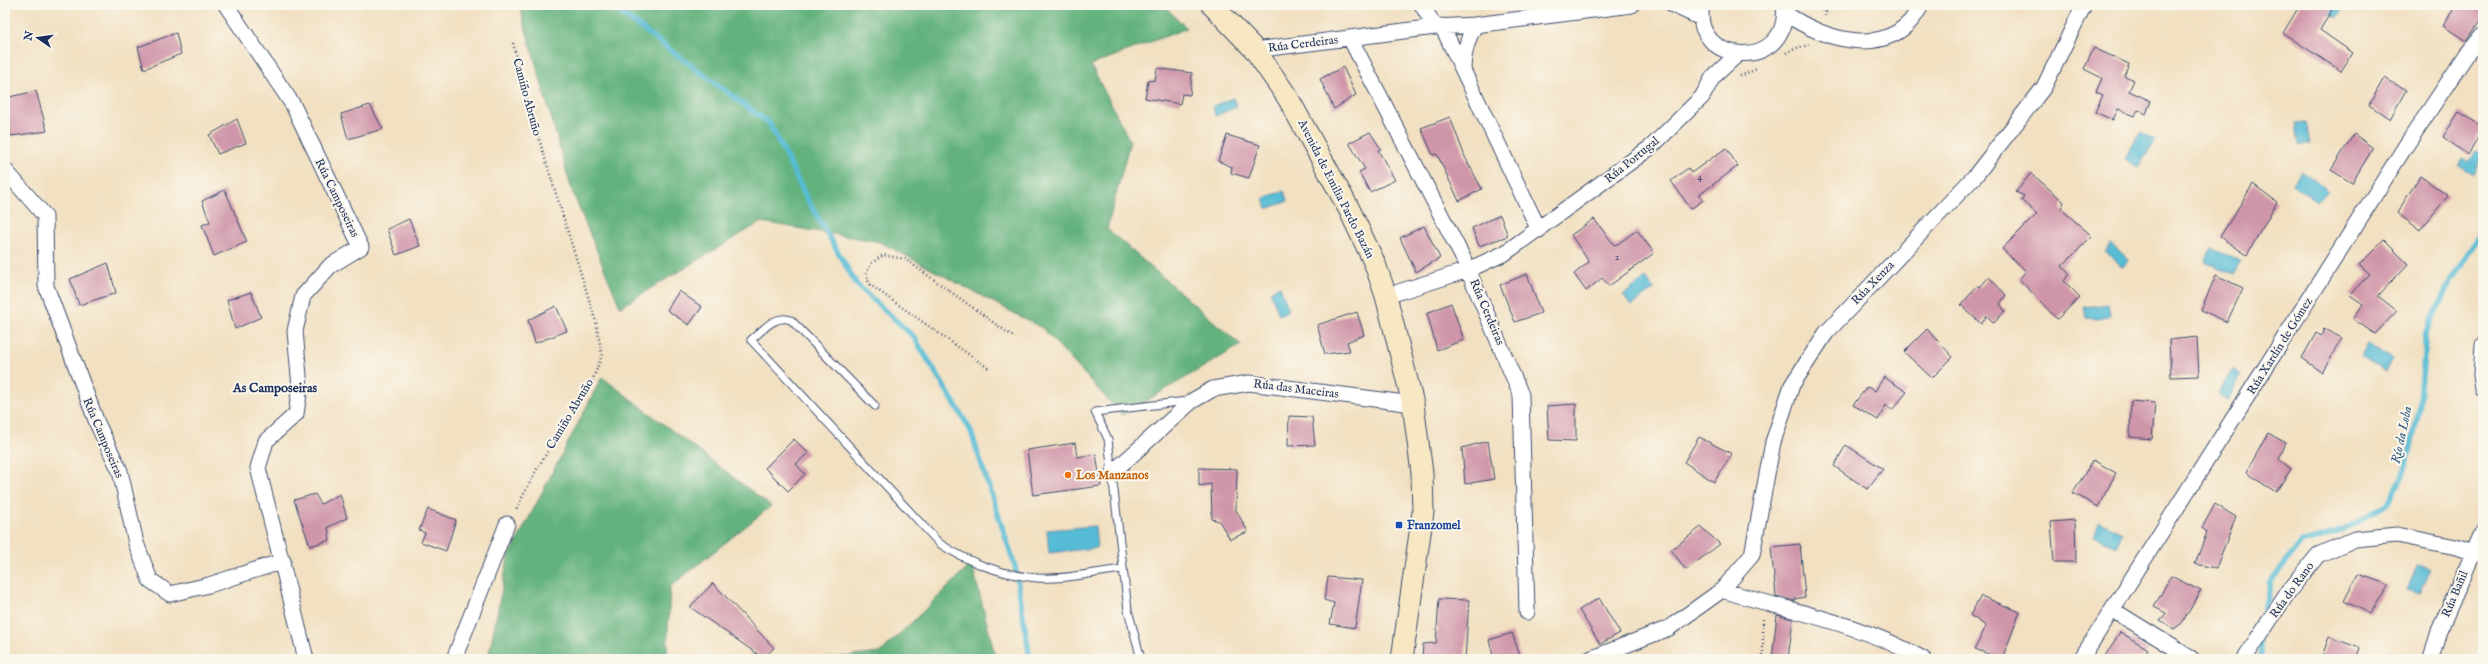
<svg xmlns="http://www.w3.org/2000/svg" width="2488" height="664" font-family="'IM FELL English',serif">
<rect width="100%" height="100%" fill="#fbf7ec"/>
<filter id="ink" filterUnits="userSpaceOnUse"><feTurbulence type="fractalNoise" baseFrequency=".025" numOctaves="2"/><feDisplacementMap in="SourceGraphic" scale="8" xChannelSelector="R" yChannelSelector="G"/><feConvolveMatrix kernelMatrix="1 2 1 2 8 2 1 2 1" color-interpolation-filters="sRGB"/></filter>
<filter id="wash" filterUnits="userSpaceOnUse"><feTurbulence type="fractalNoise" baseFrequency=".012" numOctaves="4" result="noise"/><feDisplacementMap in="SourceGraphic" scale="16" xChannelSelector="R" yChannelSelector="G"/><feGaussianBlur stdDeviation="0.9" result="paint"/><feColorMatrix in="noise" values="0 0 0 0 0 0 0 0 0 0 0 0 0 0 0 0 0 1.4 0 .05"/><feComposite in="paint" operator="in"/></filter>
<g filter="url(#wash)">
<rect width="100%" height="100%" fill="#f1e0c1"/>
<path fill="#64b27e" stroke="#40706e" d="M 519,5 L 1163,5 L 1187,28 L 1091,65 L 1130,141 L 1107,229 L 1241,345 L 1122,415 L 1042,328 L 880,242 L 761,222 L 620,307 L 572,191 Z
M 602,377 L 771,506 L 670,587 L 667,659 L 488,659 L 508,558 Z
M 972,564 L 996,659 L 821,659 L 880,653 Z"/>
<path fill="#57bcd5" stroke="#39769a" d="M 2332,5 L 2345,5 L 2337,18 L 2327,12 Z
M 1233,98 L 1237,107 L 1215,116 L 1213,106 Z
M 2306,122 L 2311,143 L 2299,146 L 2296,123 Z
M 2140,132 L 2155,140 L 2138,168 L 2125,159 Z
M 2476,151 L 2483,155 L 2474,175 L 2459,166 L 2463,158 L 2469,162 Z
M 2302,170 L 2329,191 L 2317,202 L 2292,183 Z
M 1284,191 L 1288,201 L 1267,209 L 1264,198 Z
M 2112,244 L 2129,260 L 2123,267 L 2105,252 Z
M 2211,248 L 2240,261 L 2235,274 L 2205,262 Z
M 1646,278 L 1654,289 L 1631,306 L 1623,295 Z
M 1280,286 L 1289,310 L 1279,315 L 1270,291 Z
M 2108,304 L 2110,316 L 2098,319 L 2086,318 L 2084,307 Z
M 2367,345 L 2392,359 L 2385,372 L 2360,356 Z
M 2233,369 L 2241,375 L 2228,400 L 2217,394 Z
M 2099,521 L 2122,533 L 2116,546 L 2094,536 Z
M 1095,526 L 1097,548 L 1049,553 L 1047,530 Z
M 2417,566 L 2430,570 L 2420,594 L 2407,590 Z"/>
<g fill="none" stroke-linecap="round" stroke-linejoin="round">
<path stroke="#57bcd5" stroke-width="5.5" d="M 610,5 L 770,124 L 807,199 L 857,285 L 914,337 L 970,429 L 1015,566 L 1030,659
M 2261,624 L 2270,582 L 2301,543 L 2344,530 L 2388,503 L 2406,469 L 2419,411 L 2426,332 L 2446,290 L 2483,230
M 2260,643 L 2260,659"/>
</g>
<g id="blocks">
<path fill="#cf95a9" d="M 2300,5 L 2335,5 L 2320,30 L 2353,53 L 2341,71 L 2283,33 Z
M 2456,5 L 2483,5 L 2483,18 L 2466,41 L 2443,26 Z
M 176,33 L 181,54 L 144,69 L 138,47 Z
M 2094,48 L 2129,64 L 2124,76 L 2134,80 L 2129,91 L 2151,101 L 2146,114 L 2138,110 L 2135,116 L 2118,109 L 2113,120 L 2095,112 L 2103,95 L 2096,92 L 2102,78 L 2084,69 Z
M 1343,67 L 1356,95 L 1334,109 L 1320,79 Z
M 1157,68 L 1192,73 L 1190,95 L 1182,94 L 1180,104 L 1145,98 L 1148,81 L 1155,80 Z
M 2384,78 L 2406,90 L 2390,119 L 2369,105 Z
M 36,91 L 47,131 L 11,136 L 5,98 Z
M 370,105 L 383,129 L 348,139 L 341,114 Z
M 2459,112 L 2483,127 L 2468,155 L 2443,137 Z
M 1450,117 L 1465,157 L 1482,189 L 1459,201 L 1437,154 L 1433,155 L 1421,128 Z
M 237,119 L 246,143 L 218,154 L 209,135 Z
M 1370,132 L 1381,149 L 1378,150 L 1395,180 L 1370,192 L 1359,172 L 1365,169 L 1349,143 Z
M 2354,134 L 2373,148 L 2352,183 L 2331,170 Z
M 1227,135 L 1260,145 L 1249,178 L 1231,173 L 1232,167 L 1218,161 Z
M 1726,148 L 1738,166 L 1699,195 L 1703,200 L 1691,209 L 1671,181 L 1688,168 L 1691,173 Z
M 2031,173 L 2064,202 L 2061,209 L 2092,236 L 2062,266 L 2069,274 L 2064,281 L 2080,297 L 2057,319 L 2019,279 L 2026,271 L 2002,249 L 2037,214 L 2021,200 L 2024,196 L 2016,192 Z
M 2420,176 L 2448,196 L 2420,230 L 2397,213 Z
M 2253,184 L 2277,202 L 2247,255 L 2220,237 Z
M 225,190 L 247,242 L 214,256 L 202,225 L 210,222 L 202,201 Z
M 1500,215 L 1508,236 L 1479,246 L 1472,228 Z
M 409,219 L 420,246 L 396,255 L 387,229 Z
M 1594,219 L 1615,246 L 1637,230 L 1654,253 L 1609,286 L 1602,278 L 1586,291 L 1574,274 L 1589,262 L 1571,235 Z
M 1424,226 L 1440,258 L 1416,272 L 1400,238 Z
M 2384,240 L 2408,264 L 2378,296 L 2397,311 L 2375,334 L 2353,319 L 2363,304 L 2350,295 L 2369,274 L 2359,265 Z
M 108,263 L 116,293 L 79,305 L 70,279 Z
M 1527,274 L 1541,313 L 1515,322 L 1500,285 Z
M 2216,275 L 2243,288 L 2227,322 L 2201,310 Z
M 1989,277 L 2006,295 L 2000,304 L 2005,311 L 1994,323 L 1987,316 L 1981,324 L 1961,305 L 1978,285 L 1980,287 Z
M 679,291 L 702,307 L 689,325 L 667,310 Z
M 251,292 L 261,317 L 235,329 L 227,300 Z
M 1451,303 L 1464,340 L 1437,350 L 1427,313 Z
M 556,306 L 567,331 L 535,343 L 528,320 Z
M 1357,312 L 1364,335 L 1347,342 L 1350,351 L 1325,354 L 1317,325 Z
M 1927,329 L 1953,357 L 1932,378 L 1904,352 Z
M 2324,329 L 2342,338 L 2322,372 L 2302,358 L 2316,333 L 2321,336 Z
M 2197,337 L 2199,376 L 2171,377 L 2169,340 Z
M 1884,377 L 1907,392 L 1892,410 L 1886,405 L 1878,420 L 1853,405 L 1867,387 L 1875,391 Z
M 2131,401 L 2155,403 L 2152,439 L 2130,437 Z
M 1576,404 L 1576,441 L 1549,440 L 1547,406 Z
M 1289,416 L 1312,417 L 1315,445 L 1288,446 Z
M 2268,433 L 2286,443 L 2279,459 L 2291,469 L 2276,492 L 2246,473 Z
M 1699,437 L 1732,454 L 1714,482 L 1684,462 Z
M 794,439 L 808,453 L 796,464 L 805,474 L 788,491 L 765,468 Z
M 1488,441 L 1494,479 L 1465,484 L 1462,448 Z
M 1075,443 L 1077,457 L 1096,454 L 1101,486 L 1033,495 L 1027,450 Z
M 1846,445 L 1883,469 L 1867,489 L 1834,466 Z
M 2093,460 L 2116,473 L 2098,507 L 2073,493 Z
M 1199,468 L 1237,469 L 1236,510 L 1248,532 L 1230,539 L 1219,521 L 1212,519 L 1211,484 L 1199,486 Z
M 315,494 L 321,504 L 340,494 L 347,518 L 328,527 L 330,540 L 310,546 L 294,500 Z
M 2215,504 L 2236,517 L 2216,568 L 2195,564 L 2207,532 L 2202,528 Z
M 428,509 L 456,520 L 446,551 L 421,542 L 425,533 L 419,530 Z
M 2075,520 L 2076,562 L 2054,562 L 2051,522 Z
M 1701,527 L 1720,544 L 1686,570 L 1671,550 Z
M 1800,544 L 1805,597 L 1795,599 L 1795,601 L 1776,596 L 1771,547 Z
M 2358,574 L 2389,585 L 2370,614 L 2344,601 Z
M 2171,576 L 2201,591 L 2182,623 L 2174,629 L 2160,621 L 2166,613 L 2154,607 Z
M 1328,577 L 1362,580 L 1355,628 L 1330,624 L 1334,603 L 1324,600 Z
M 713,583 L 774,648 L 763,658 L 690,607 Z
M 1981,596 L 2020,612 L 2002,659 L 1975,649 L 1986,626 L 1970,615 Z
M 1599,598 L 1620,633 L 1600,644 L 1579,610 Z
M 1439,599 L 1469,600 L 1465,659 L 1422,659 L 1423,644 L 1436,643 Z
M 1777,615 L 1793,619 L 1788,659 L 1772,659 Z
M 2120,632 L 2148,649 L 2141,659 L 2103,659 Z
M 1512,633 L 1521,659 L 1494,659 L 1489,640 Z
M 2329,637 L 2360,648 L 2356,659 L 2321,659 Z"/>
</g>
</g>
<g filter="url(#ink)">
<use href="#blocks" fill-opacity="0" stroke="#3b4a6d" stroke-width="1"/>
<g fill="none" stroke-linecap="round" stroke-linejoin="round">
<g stroke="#3b4a6d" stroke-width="9">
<path id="lane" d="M 875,406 L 791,320 C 775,314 763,330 751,340 L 939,543 C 967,562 1002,575 1037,578 C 1064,580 1095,572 1123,569
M 1141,659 L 1128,610 L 1108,439 L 1095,412 L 1187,401"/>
</g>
<g stroke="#3b4a6d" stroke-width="17">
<path id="street" d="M 226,5 L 293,105 L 361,247 L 330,266 L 303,296 L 295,331 L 300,387 L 296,414 L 266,441 L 258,468 L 306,659
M 1673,5 L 1701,18
M 1702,5 C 1690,66 1792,73 1784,5
M 1785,13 C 1826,42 1894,61 1921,5
M 1442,26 L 1539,230
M 1435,27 L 1475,25 L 1632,5
M 1350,38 L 1463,258 L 1521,395 L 1527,612
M 1255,50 L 1435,27 L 1422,5
M 1463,70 C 1463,53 1467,40 1475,25
M 5,170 L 45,216 L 46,286 L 97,423 L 120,471 L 136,543 L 150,580 L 170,594 L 209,585 L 283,561
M 1386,296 L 1468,270 L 1505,253 L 1651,147 L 1702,97 L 1713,77 L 1738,54
M 2483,345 L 2481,375 L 2483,389
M 1113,472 L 1192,401 L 1213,389 L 1249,383 L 1413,404
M 1722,590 C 1790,611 1860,623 1923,659
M 2113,610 L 2192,659
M 454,659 L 507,524
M 1590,659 L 1669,628 L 1722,590 L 1752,555 L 1773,442 L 1792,385 L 1826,333 L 1975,176 L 2044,87 L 2084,5
M 2081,659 L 2405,147 L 2467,54 L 2483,35
M 2244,659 L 2289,591 L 2318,555 L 2355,539 L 2397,535 L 2456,547 L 2473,553
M 2431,659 L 2439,631 L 2483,531"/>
</g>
<g stroke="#3b4a6d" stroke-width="23">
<path id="secondary" d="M 1212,5 L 1255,50 L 1288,98 L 1349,209 L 1375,264 L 1386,296 L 1413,404 L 1422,473 L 1423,512 L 1402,659"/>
</g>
<path stroke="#3b4a6d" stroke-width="2.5" stroke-dasharray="1 3" stroke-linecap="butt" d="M 1811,5 L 1826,12 L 1825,16
M 513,43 L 529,107 L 596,322 L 602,355 L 591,384 L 538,467 L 515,511
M 1786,53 L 1793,49 L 1809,45
M 1740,76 L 1757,69
M 988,368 L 869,284 L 866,273 L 872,263 L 883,255 L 905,259 L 1015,338
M 1763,619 L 1763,659"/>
<use href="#lane" stroke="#fff" stroke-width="7"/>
<use href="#street" stroke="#fff" stroke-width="15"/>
<use href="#secondary" stroke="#f7e8c3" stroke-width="21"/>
</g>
</g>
<circle fill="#e8710a" stroke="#fbf7ec" stroke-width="1.5" cx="1068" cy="475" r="4"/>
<rect fill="#1a4fb4" stroke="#fbf7ec" stroke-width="1.5" x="1395" y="521" width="8" height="8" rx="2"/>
<g text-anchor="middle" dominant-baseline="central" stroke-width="4" stroke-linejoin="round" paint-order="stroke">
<g font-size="10" fill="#484871">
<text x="1700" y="177">4</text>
<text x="1617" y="257">2</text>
</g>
<g font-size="12" fill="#1b2f5e" stroke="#fbf7ec">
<text transform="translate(1303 44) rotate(-7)">Rúa Cerdeiras</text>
<text transform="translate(527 97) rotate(75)">Camiño Abruño</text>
<text transform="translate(1632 160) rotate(-39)">Rúa Portugal</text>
<text transform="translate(1336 189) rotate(63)">Avenida de Emilia Pardo Bazán</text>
<text transform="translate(337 198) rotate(64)">Rúa Camposeiras</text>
<text transform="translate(1873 283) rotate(-46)">Rúa Xenza</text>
<text transform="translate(1487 312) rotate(67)">Rúa Cerdeiras</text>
<text transform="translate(2280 346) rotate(-58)">Rúa Xardín de Gómez</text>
<text transform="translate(1296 389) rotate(7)">Rúa das Maceiras</text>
<text transform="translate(570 414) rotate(-59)">Camiño Abruño</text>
<text transform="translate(103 438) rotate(67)">Rúa Camposeiras</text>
<text transform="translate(2292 590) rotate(-54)">Rúa do Rano</text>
<text transform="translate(2455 594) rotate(-67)">Rúa Bañil</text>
</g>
<g font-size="12" font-weight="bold" fill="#c56008" stroke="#fbf7ec" text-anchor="start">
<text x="1076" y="475">Los Manzanos</text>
</g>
<g font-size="12" font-weight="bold" fill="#164399" stroke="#fbf7ec" text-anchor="start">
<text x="1407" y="525">Franzomel</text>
</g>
<g font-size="13" font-weight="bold" fill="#1b2f5e" stroke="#fbf7ec">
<text x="275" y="388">As Camposeiras</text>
</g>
<g font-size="13" font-style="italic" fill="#2d5982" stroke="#fbf7ec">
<text transform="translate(2402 435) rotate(-78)">Río da Loba</text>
</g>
</g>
<rect width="2488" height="664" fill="none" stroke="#fbf7ec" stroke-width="20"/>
<g transform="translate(38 38) rotate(283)" stroke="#fbf7ec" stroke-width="3" paint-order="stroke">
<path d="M0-3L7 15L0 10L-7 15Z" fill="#1b2f5e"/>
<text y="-6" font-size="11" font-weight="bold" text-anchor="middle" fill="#1b2f5e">N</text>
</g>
</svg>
